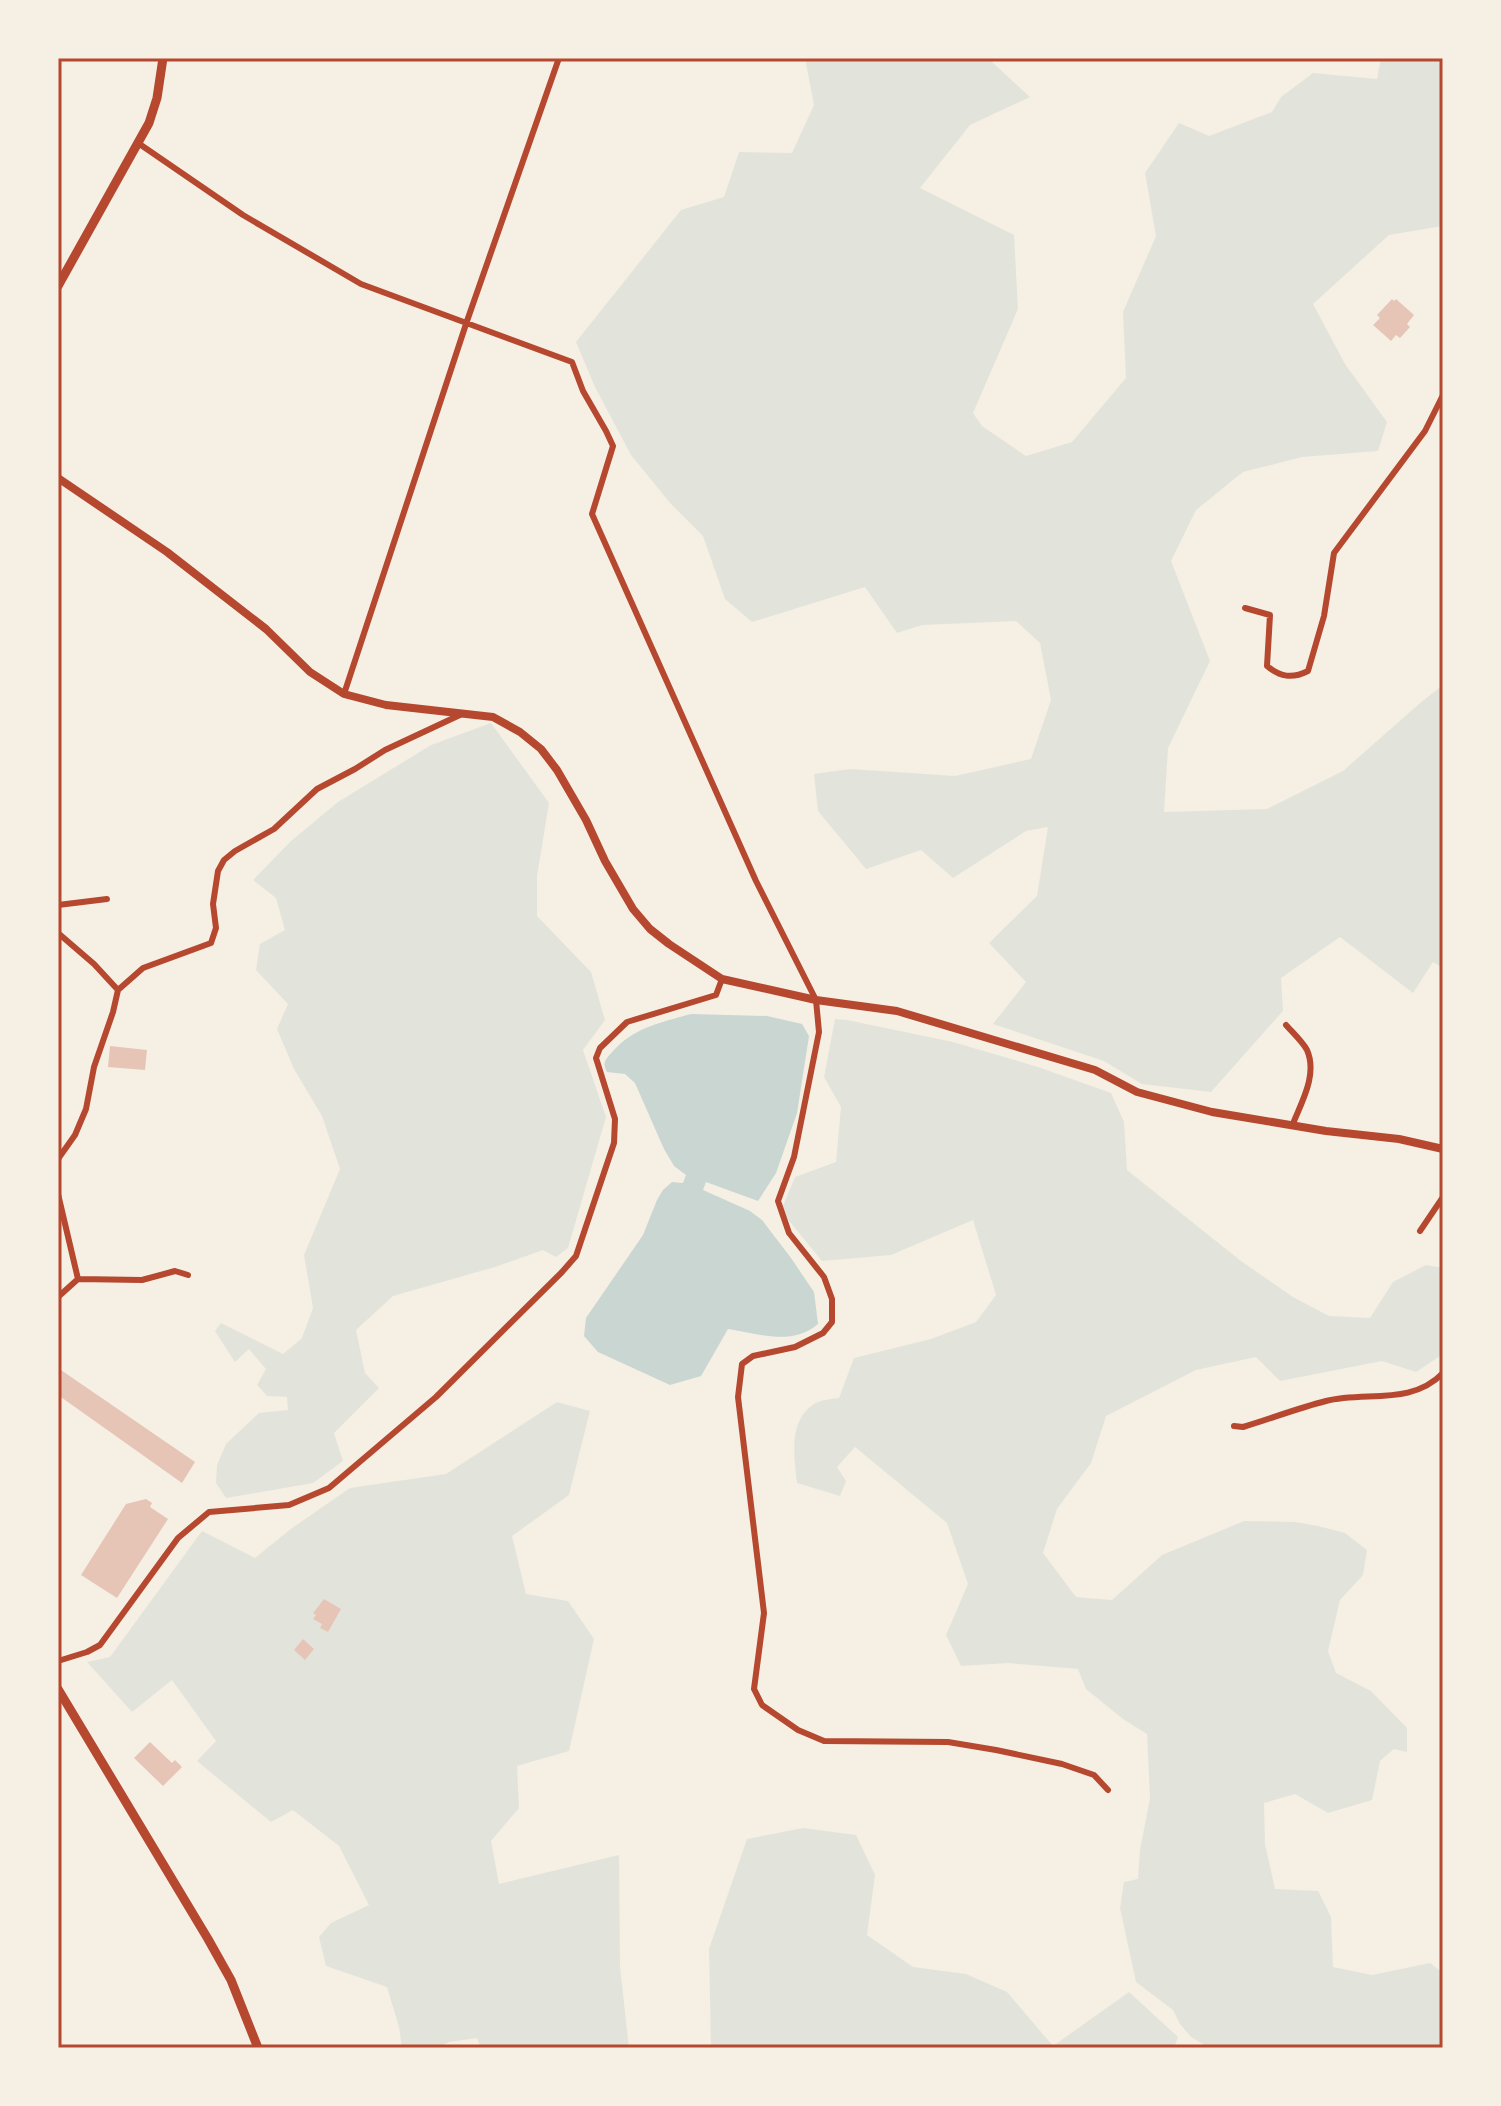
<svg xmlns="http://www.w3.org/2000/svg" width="1501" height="2106" font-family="Manrope,sans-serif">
<rect width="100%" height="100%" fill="#f6efe4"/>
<path fill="#e2e4dc" d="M 805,58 L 990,58 L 993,63 L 1030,97 L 970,125 L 920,188 L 1014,235 L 1018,309 L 973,413 L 982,426 L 1026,456 L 1072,442 L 1126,378 L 1123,312 L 1156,236 L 1145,173 L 1179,123 L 1209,136 L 1272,112 L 1281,97 L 1313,73 L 1377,79 L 1381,58 L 1443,58 L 1443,226 L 1389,235 L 1313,304 L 1345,364 L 1387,422 L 1378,451 L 1302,457 L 1243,472 L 1196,510 L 1171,561 L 1210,661 L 1168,748 L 1164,812 L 1267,809 L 1343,771 L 1420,703 L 1443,685 L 1443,968 L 1433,962 L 1413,993 L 1340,937 L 1281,978 L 1283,1011 L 1211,1092 L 1142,1084 L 1104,1061 L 993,1024 L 1026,982 L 989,943 L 1037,896 L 1048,827 L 1026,831 L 953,878 L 921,850 L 866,869 L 818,811 L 814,774 L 850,769 L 955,776 L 1031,759 L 1051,700 L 1040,643 L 1016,621 L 922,625 L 897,633 L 865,587 L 752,622 L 725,599 L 703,536 L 671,504 L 631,455 L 595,387 L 576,342 L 681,210 L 724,197 L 739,152 L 792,153 L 814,105 Z
M 491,723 L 549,803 L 537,876 L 537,916 L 591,972 L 605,1020 L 583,1050 L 606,1117 L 568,1248 L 556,1257 L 543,1250 L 495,1267 L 393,1296 L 356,1330 L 365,1373 L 379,1388 L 334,1433 L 343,1461 L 313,1483 L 226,1498 L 216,1483 L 217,1465 L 226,1444 L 259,1413 L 288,1410 L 287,1397 L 267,1396 L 257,1385 L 266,1369 L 249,1349 L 235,1362 L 215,1331 L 221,1323 L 283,1354 L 302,1338 L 313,1308 L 304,1255 L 340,1169 L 322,1116 L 294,1069 L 277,1029 L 288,1004 L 256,970 L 260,944 L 285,930 L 276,898 L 253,880 L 291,841 L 338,802 L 431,745 Z
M 835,1019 L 847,1020 L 953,1042 L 1038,1067 L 1111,1093 L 1124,1122 L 1127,1170 L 1241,1261 L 1293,1297 L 1329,1316 L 1370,1318 L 1393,1282 L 1426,1265 L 1443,1268 L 1443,1354 L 1416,1372 L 1382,1361 L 1280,1381 L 1256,1357 L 1196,1370 L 1106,1416 L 1091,1463 L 1057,1509 L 1043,1553 L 1076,1597 L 1112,1600 L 1162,1555 L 1244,1521 L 1295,1522 L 1318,1526 L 1345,1533 L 1367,1550 L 1363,1575 L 1340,1600 L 1328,1651 L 1336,1673 L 1371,1691 L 1407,1728 L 1407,1752 L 1394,1749 L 1380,1761 L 1372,1800 L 1328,1813 L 1295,1794 L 1264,1803 L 1265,1844 L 1275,1889 L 1318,1891 L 1331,1917 L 1333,1967 L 1372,1975 L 1430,1963 L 1443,1973 L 1443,2048 L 1204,2048 L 1203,2044 L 1191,2037 L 1180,2024 L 1173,2010 L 1136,1982 L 1120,1908 L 1124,1882 L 1138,1879 L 1140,1850 L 1150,1798 L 1147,1734 L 1123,1719 L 1086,1689 L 1078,1669 L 1008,1663 L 961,1666 L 946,1635 L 968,1584 L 947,1523 L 855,1447 L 837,1467 L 846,1481 L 840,1496 L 797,1483 C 794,1457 788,1421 814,1404 C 820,1400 831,1399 839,1398 L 854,1358 L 931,1339 L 976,1322 L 996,1295 L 973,1220 L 891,1255 L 822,1261 L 781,1211 L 795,1177 L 836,1162 L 841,1107 L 824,1077 Z
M 557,1402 L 590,1411 L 569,1495 L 512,1536 L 526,1594 L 568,1601 L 594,1639 L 569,1751 L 517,1766 L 519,1808 L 491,1841 L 499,1884 L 619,1855 L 620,1967 L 629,2048 L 481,2048 L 477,2038 L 449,2042 L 436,2048 L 402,2048 L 399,2027 L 387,1987 L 326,1966 L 319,1937 L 331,1923 L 369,1905 L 339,1846 L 293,1810 L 271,1822 L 197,1761 L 216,1741 L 172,1680 L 132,1712 L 87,1662 L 110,1657 L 202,1531 L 255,1558 L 292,1528 L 350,1488 L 446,1474 Z
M 803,1828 L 856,1835 L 875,1875 L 867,1935 L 913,1967 L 966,1974 L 1007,1992 L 1053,2046 L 1129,1992 L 1178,2037 L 1174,2048 L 711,2048 L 709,1949 L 747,1839 Z"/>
<path fill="#c9d6d2" d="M 691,1014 L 767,1016 L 802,1024 L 809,1036 L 797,1113 L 776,1173 L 758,1201 L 706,1182 L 703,1190 L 750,1211 L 762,1220 L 791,1258 L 814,1292 L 818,1324 C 793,1346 758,1334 728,1329 L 701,1376 L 670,1385 L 598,1352 L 584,1336 L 586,1318 L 643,1235 L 657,1200 L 663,1190 L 672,1182 L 683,1183 L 686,1175 L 674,1166 L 664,1149 L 635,1083 L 625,1074 L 607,1072 C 601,1062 607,1058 614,1050 C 634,1028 662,1022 691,1014 Z"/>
<path fill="#e6c5b7" d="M 1392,299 L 1394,301 L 1396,299 L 1414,315 L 1407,324 L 1410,327 L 1400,338 L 1396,335 L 1391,341 L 1373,325 L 1380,318 L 1377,315 Z
M 110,1046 L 147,1050 L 145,1070 L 108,1067 Z
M 58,1368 L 195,1462 L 182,1483 L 58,1395 Z
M 146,1499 L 152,1503 L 150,1507 L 168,1519 L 117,1598 L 81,1575 L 126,1504 Z
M 324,1599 L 341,1609 L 328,1632 L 320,1628 L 322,1624 L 313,1619 L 316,1615 L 313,1613 Z
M 303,1639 L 314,1649 L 305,1660 L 294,1650 Z
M 150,1742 L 172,1763 L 175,1760 L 182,1767 L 163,1786 L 134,1758 Z"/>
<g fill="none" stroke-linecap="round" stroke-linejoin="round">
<path stroke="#b5482f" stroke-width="6" d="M 138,143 L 243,215 L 361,284 L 572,362 L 583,391 L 606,431 L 613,446 L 592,514 L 756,881 L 816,1000 L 819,1032 L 794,1157 L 778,1201 L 789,1233 L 824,1277 L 832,1299 L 832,1322 L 823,1333 L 795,1347 L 753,1356 L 742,1364 L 738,1397 L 764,1613 L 754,1689 L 762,1705 L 798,1730 L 824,1741 L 948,1742 L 996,1750 L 1062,1764 L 1094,1775 L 1108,1790
M 1245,608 L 1270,615 L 1267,666 C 1280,677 1292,679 1308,671 L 1324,616 L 1334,553 L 1425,431 L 1443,395
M 344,694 L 467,321 L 559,58
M 58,905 L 107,899
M 58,933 L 94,964 L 118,990 L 113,1012 L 94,1067 L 86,1109 L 75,1135 L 58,1159
M 118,990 L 143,968 L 211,943 L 216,928 L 213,904 L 218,871 L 224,860 L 235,851 L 274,829 L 317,789 L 355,769 L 385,750 L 462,714
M 1286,1025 C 1293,1033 1302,1041 1307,1050 C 1318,1075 1301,1103 1292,1126
M 58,1194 L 78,1279 L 58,1297
M 1420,1231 L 1443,1197
M 78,1279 L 142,1280 L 175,1271 L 188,1275
M 1234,1426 L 1243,1427 C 1270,1419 1298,1408 1326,1401 C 1366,1391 1411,1406 1443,1373
M 58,1661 L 87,1652 L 100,1645 L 178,1538 L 209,1512 L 289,1505 L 329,1488 L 436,1397 L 562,1272 L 576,1256 L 614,1143 L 615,1119 L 596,1058 L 600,1048 L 627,1022 L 716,995 L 722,979"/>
<path stroke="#b5482f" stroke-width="8" d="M 58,478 L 167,552 L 266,629 L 310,672 L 344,694 L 386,705 L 493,717 L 520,732 L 541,749 L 557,770 L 586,820 L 605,861 L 633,909 L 650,929 L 669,944 L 722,979 L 816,1000 L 897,1011 L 1095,1070 L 1137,1092 L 1212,1112 L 1326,1131 L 1399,1139 L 1443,1149"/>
<path stroke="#b5482f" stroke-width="9" d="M 58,286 L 149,123 L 157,98 L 163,58
M 58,1689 L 208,1939 L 231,1980 L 258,2048"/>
</g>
<rect width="1501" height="2106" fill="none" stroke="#f6efe4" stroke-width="120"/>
<rect x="60" y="60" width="1381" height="1986" fill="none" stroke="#b5482f" stroke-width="3"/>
</svg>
